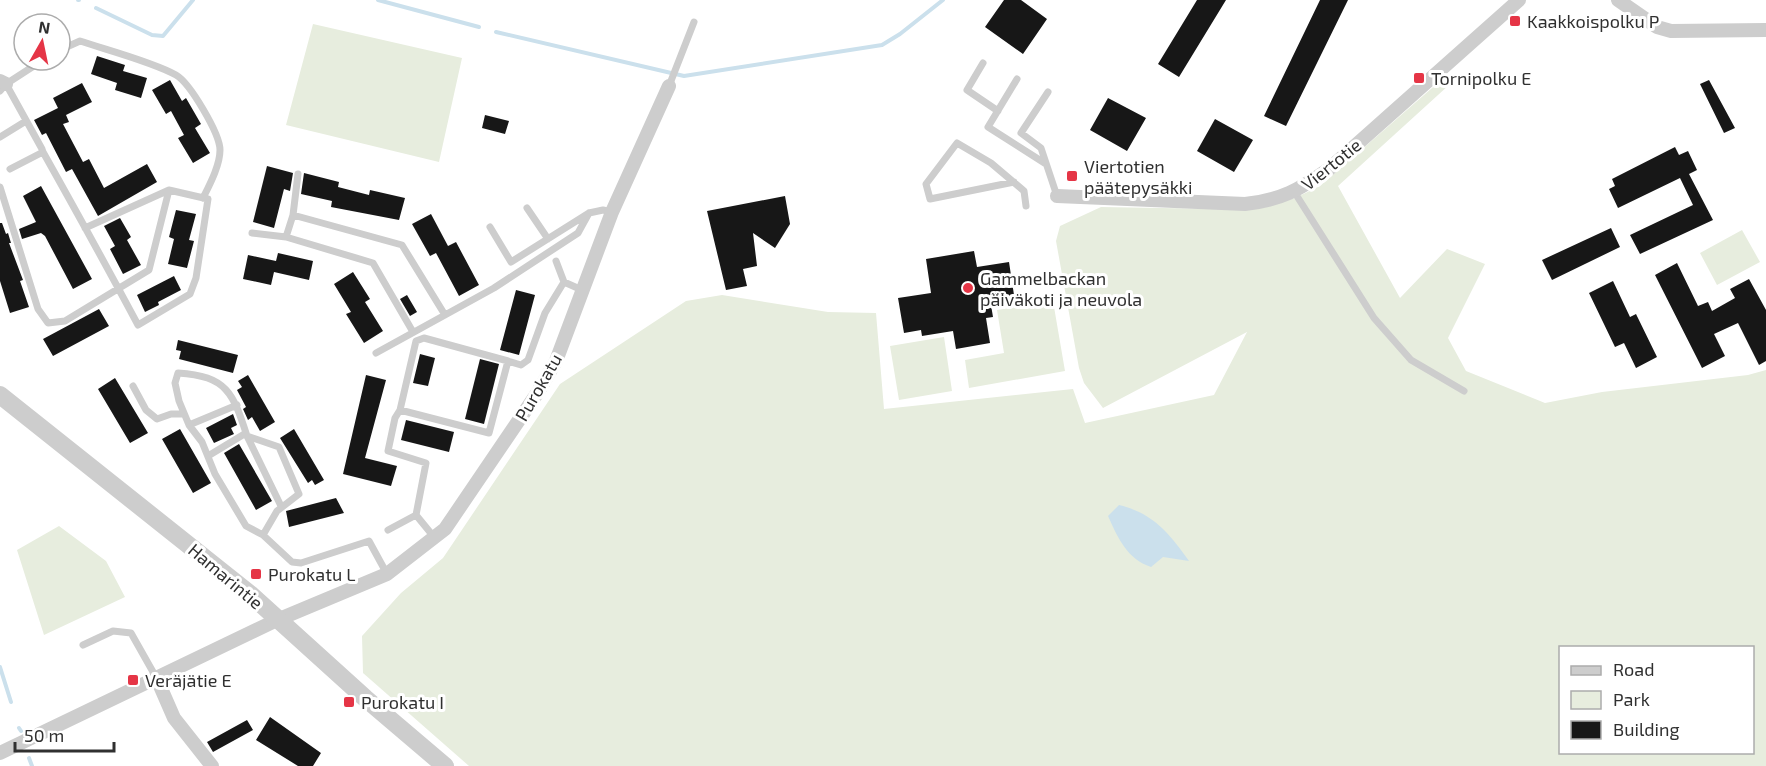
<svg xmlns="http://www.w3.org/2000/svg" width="1766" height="766" font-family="'Exo 2',sans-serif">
<rect width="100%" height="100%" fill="#fff"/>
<path fill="#e7edde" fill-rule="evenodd" d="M 313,24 L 462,58 L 439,162 L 286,125 Z
M 1440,81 L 1449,85 L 1338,186 L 1400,298 L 1447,249 L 1485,264 L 1448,338 L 1466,371 L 1545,403 L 1602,392 L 1748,375 L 1766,370 L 1766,766 L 469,766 L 363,673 L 362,636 L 401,593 L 443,558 L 560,384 L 686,301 L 722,295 L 828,312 L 876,313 L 884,409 L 1073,389 L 1085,423 L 1214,395 L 1247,332 L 1103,408 L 1084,383 L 1079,368 L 1056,241 L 1060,226 L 1101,207 L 1221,209 L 1267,207 L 1295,198 L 1320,186 ZM 1560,648 L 1752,648 L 1752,752 L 1560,752 Z
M 1742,230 L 1760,262 L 1717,285 L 1700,253 Z
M 1053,301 L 1065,371 L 969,388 L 965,360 L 1004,353 L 997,310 Z
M 944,337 L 952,391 L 899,400 L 890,346 Z
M 59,526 L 106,561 L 125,597 L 44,635 L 17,550 Z"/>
<path fill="#cbe0ec" d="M 1119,505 C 1153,513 1170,534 1189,561 L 1163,557 L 1151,567 C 1127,559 1118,538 1108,516 Z"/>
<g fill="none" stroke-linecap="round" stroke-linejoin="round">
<path stroke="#cbe0ec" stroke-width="4" d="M 78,0 L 79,0
M 378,0 L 479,27
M 96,8 L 152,35 L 163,36 L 193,0
M 496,32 L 684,76 L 882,45 L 900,34 L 943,0
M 0,667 L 11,702
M 19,728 L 21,731
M 29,758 L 32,766"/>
</g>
<path fill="#171717" d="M 1004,0 L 1021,0 L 1047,19 L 1023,54 L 985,27 Z
M 1197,0 L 1226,0 L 1179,77 L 1158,64 Z
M 1320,0 L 1348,0 L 1286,126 L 1264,116 Z
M 97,56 L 125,65 L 123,71 L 147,78 L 141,98 L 115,90 L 117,83 L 91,74 Z
M 170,80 L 182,101 L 186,98 L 201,124 L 195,128 L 210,153 L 193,163 L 178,138 L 184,135 L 171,111 L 166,114 L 152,90 Z
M 1709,80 L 1735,128 L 1724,133 L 1700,84 Z
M 82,83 L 92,102 L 66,115 L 69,122 L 63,124 L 83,162 L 89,159 L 104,188 L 147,164 L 157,182 L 98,216 L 72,169 L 66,172 L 46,133 L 42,135 L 34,120 L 58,108 L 53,98 Z
M 1108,98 L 1146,118 L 1127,151 L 1090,130 Z
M 485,115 L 509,121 L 505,134 L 482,128 Z
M 1215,119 L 1253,140 L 1234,172 L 1197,151 Z
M 1675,147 L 1679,155 L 1688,151 L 1697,170 L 1689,174 L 1713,220 L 1640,254 L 1630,235 L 1693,205 L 1680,178 L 1618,208 L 1609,189 L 1615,186 L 1612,179 Z
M 267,166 L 293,173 L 290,191 L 284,189 L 274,228 L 253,222 Z
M 304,173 L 339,182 L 338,187 L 369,195 L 370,190 L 405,198 L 399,220 L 331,207 L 332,201 L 301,194 Z
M 41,186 L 92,279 L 73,289 L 45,236 L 41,233 L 22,239 L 19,229 L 36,222 L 23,196 Z
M 785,196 L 790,224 L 775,248 L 753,233 L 757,266 L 743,269 L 747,286 L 726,290 L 707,211 Z
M 176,210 L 196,214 L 189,240 L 194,241 L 187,268 L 168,264 L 174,239 L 169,237 Z
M 431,214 L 448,246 L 456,242 L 479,285 L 459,296 L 436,253 L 430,256 L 412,224 Z
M 120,218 L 131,237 L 127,240 L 141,265 L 123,274 L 110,249 L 115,246 L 104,226 Z
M 0,223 L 2,223 L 6,234 L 8,233 L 11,243 L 9,243 L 23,280 L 20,281 L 29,307 L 10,313 L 0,281 Z
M 1611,228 L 1620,247 L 1552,280 L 1542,260 Z
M 974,251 L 977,267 L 1009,262 L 1014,295 L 990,299 L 993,317 L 986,318 L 990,343 L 956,349 L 953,331 L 922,336 L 921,330 L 904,333 L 898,298 L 931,293 L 926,259 Z
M 278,253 L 313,261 L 309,280 L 274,272 L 271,285 L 243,279 L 248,255 L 276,261 Z
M 1677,263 L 1698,306 L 1708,302 L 1712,311 L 1735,298 L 1730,289 L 1749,279 L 1766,310 L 1766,361 L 1759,365 L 1738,323 L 1714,334 L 1725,356 L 1702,368 L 1655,275 Z
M 353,272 L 370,299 L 365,302 L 383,331 L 364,343 L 346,314 L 351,312 L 334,284 Z
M 174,276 L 181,290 L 158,302 L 159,305 L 145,312 L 137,295 Z
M 1613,281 L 1630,317 L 1636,314 L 1657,357 L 1636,368 L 1624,343 L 1615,347 L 1589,293 Z
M 516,290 L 535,295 L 519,355 L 500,350 Z
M 407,295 L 417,312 L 410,316 L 400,299 Z
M 99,309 L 109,326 L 53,356 L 43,339 Z
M 178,340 L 238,355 L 233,373 L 179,359 L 181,351 L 176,350 Z
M 420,354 L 435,358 L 428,386 L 413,383 Z
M 480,359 L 499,364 L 484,424 L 465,419 Z
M 248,375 L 275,422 L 260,431 L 252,417 L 248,420 L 243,409 L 246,407 L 237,390 L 242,387 L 238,381 Z
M 366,375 L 386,380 L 365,458 L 397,466 L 391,486 L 343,474 Z
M 115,378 L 148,433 L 130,443 L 98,389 Z
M 233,414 L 237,425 L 231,428 L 234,434 L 214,443 L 206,428 Z
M 406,420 L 454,432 L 449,452 L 401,440 Z
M 180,429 L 211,483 L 193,493 L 162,439 Z
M 294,429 L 324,480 L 315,485 L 312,480 L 308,483 L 280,438 Z
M 239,444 L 272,501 L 256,510 L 224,453 Z
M 336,498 L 344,513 L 289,527 L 286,511 Z
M 270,717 L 321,753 L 313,766 L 298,766 L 256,740 Z
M 247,720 L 253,730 L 213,752 L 207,742 Z"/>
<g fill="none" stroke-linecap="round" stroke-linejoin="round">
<path stroke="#cdcdcd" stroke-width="7" d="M 60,50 L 80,41 C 107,50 153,62 176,75 C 190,83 220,134 220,150 C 220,165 210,184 203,198
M 983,63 L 967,90 L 998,111
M 1017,79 L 988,127 L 1046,164
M 6,84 L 42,149 L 43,152 C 75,209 107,267 138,325 L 190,294 L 196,278 L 208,199 L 169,190 L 85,228
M 669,86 L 694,22
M 0,91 L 6,84 L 43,60
M 1048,92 L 1021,133 L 1041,148 L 1057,196
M 0,137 L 26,121
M 10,169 L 43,152
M 1014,182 L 930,199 L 926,184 L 957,143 L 991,163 L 1024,191 L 1026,206
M 0,187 L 38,309 L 48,323 L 65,321 L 149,270 L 169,190
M 1295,193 L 1374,318 L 1411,360 L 1464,391
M 527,208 L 548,239
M 293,215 L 298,174
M 490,227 L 511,262 L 589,213 L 603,210 L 612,212
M 252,233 L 286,237
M 564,282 L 582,290
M 413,332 L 373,263 L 286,237 L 293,215 L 402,245 L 445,315
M 376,353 L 494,288 L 578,233 L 589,213
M 508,361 L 521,365 L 528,360 L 545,313 L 564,282 L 556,261
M 133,386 L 146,410 L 157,419 L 171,414 L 184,414
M 400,410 L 416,341 L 424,338 L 508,361 L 489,433 L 400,410 L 395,418 L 388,451 L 426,463 L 416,515
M 189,425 L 237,405
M 247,436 L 281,506
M 208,456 L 246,433
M 388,530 L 416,515 L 434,537
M 263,535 L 246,526 L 215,474 L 202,442 L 189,425 L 179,401 L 175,383 L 178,373 C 227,376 233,393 247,436 L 279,447 L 299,494 L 277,511 L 263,535 L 292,562 L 301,563 L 369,541 L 387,574
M 83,645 L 113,631 L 131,633 L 157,679"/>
<path stroke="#cdcdcd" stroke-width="14" d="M 1618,0 L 1657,27 L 1671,31 L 1766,30
M 0,81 L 6,84
M 1057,196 L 1245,204 C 1281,200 1299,190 1329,169 L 1519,0
M 157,679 L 174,718 L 212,766
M 0,753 L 277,620 L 387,574 L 445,529 L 538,392 L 556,361 L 612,212 L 669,86"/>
<path stroke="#cdcdcd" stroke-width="18" d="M 0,395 L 250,594 L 365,698 L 445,766"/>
</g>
<g fill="#e53546" stroke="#fff" stroke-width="2">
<rect x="1509" y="15" width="12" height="12" rx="3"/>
<rect x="1413" y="72" width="12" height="12" rx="3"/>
<rect x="1066" y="170" width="12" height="12" rx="3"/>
<circle cx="968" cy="288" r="6"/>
<rect x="250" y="568" width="12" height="12" rx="3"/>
<rect x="127" y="674" width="12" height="12" rx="3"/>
<rect x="343" y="696" width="12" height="12" rx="3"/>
</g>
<g text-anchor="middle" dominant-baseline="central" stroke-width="6" stroke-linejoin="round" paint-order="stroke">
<g font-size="18" fill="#303030" stroke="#fff" text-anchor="start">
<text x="1527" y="21">Kaakkoispolku P</text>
<text x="1431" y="78">Tornipolku E</text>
<text x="1084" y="166">Viertotien<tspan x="1084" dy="21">päätepysäkki</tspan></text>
<text x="980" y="278">Gammelbackan<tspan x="980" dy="21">päiväkoti ja neuvola</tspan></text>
<text x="268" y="574">Purokatu L</text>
<text x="145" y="680">Veräjätie E</text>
<text x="361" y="702">Purokatu I</text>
</g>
<g font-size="18" fill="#303030" stroke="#fff">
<text transform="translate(1331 164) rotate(-39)">Viertotie</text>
<text transform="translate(538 387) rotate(-60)">Purokatu</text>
<text transform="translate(226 576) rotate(40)">Hamarintie</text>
</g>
</g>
<rect x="1559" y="646" width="195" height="108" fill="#ffffff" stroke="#acacac" stroke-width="1.5"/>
<rect x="1571" y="666" width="30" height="9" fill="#cdcdcd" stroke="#acacac" stroke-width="1.5"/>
<text x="1613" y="676" font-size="18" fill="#303030">Road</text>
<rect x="1571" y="691" width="30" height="18" fill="#e7edde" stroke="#acacac" stroke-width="1.5"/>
<text x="1613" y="706" font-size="18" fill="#303030">Park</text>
<rect x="1571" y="721" width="30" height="18" fill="#171717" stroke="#acacac" stroke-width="1.5"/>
<text x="1613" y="736" font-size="18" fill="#303030">Building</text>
<g transform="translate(42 42) rotate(9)"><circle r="28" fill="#ffffff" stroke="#acacac" stroke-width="1.5"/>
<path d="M0-4.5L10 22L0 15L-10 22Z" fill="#e53546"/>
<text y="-9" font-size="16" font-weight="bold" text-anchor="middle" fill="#303030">N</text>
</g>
<path d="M15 742v9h99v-9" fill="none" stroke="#303030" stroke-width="3"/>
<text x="24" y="742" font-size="18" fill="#303030" stroke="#ffffff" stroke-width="4.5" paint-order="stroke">50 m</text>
</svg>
